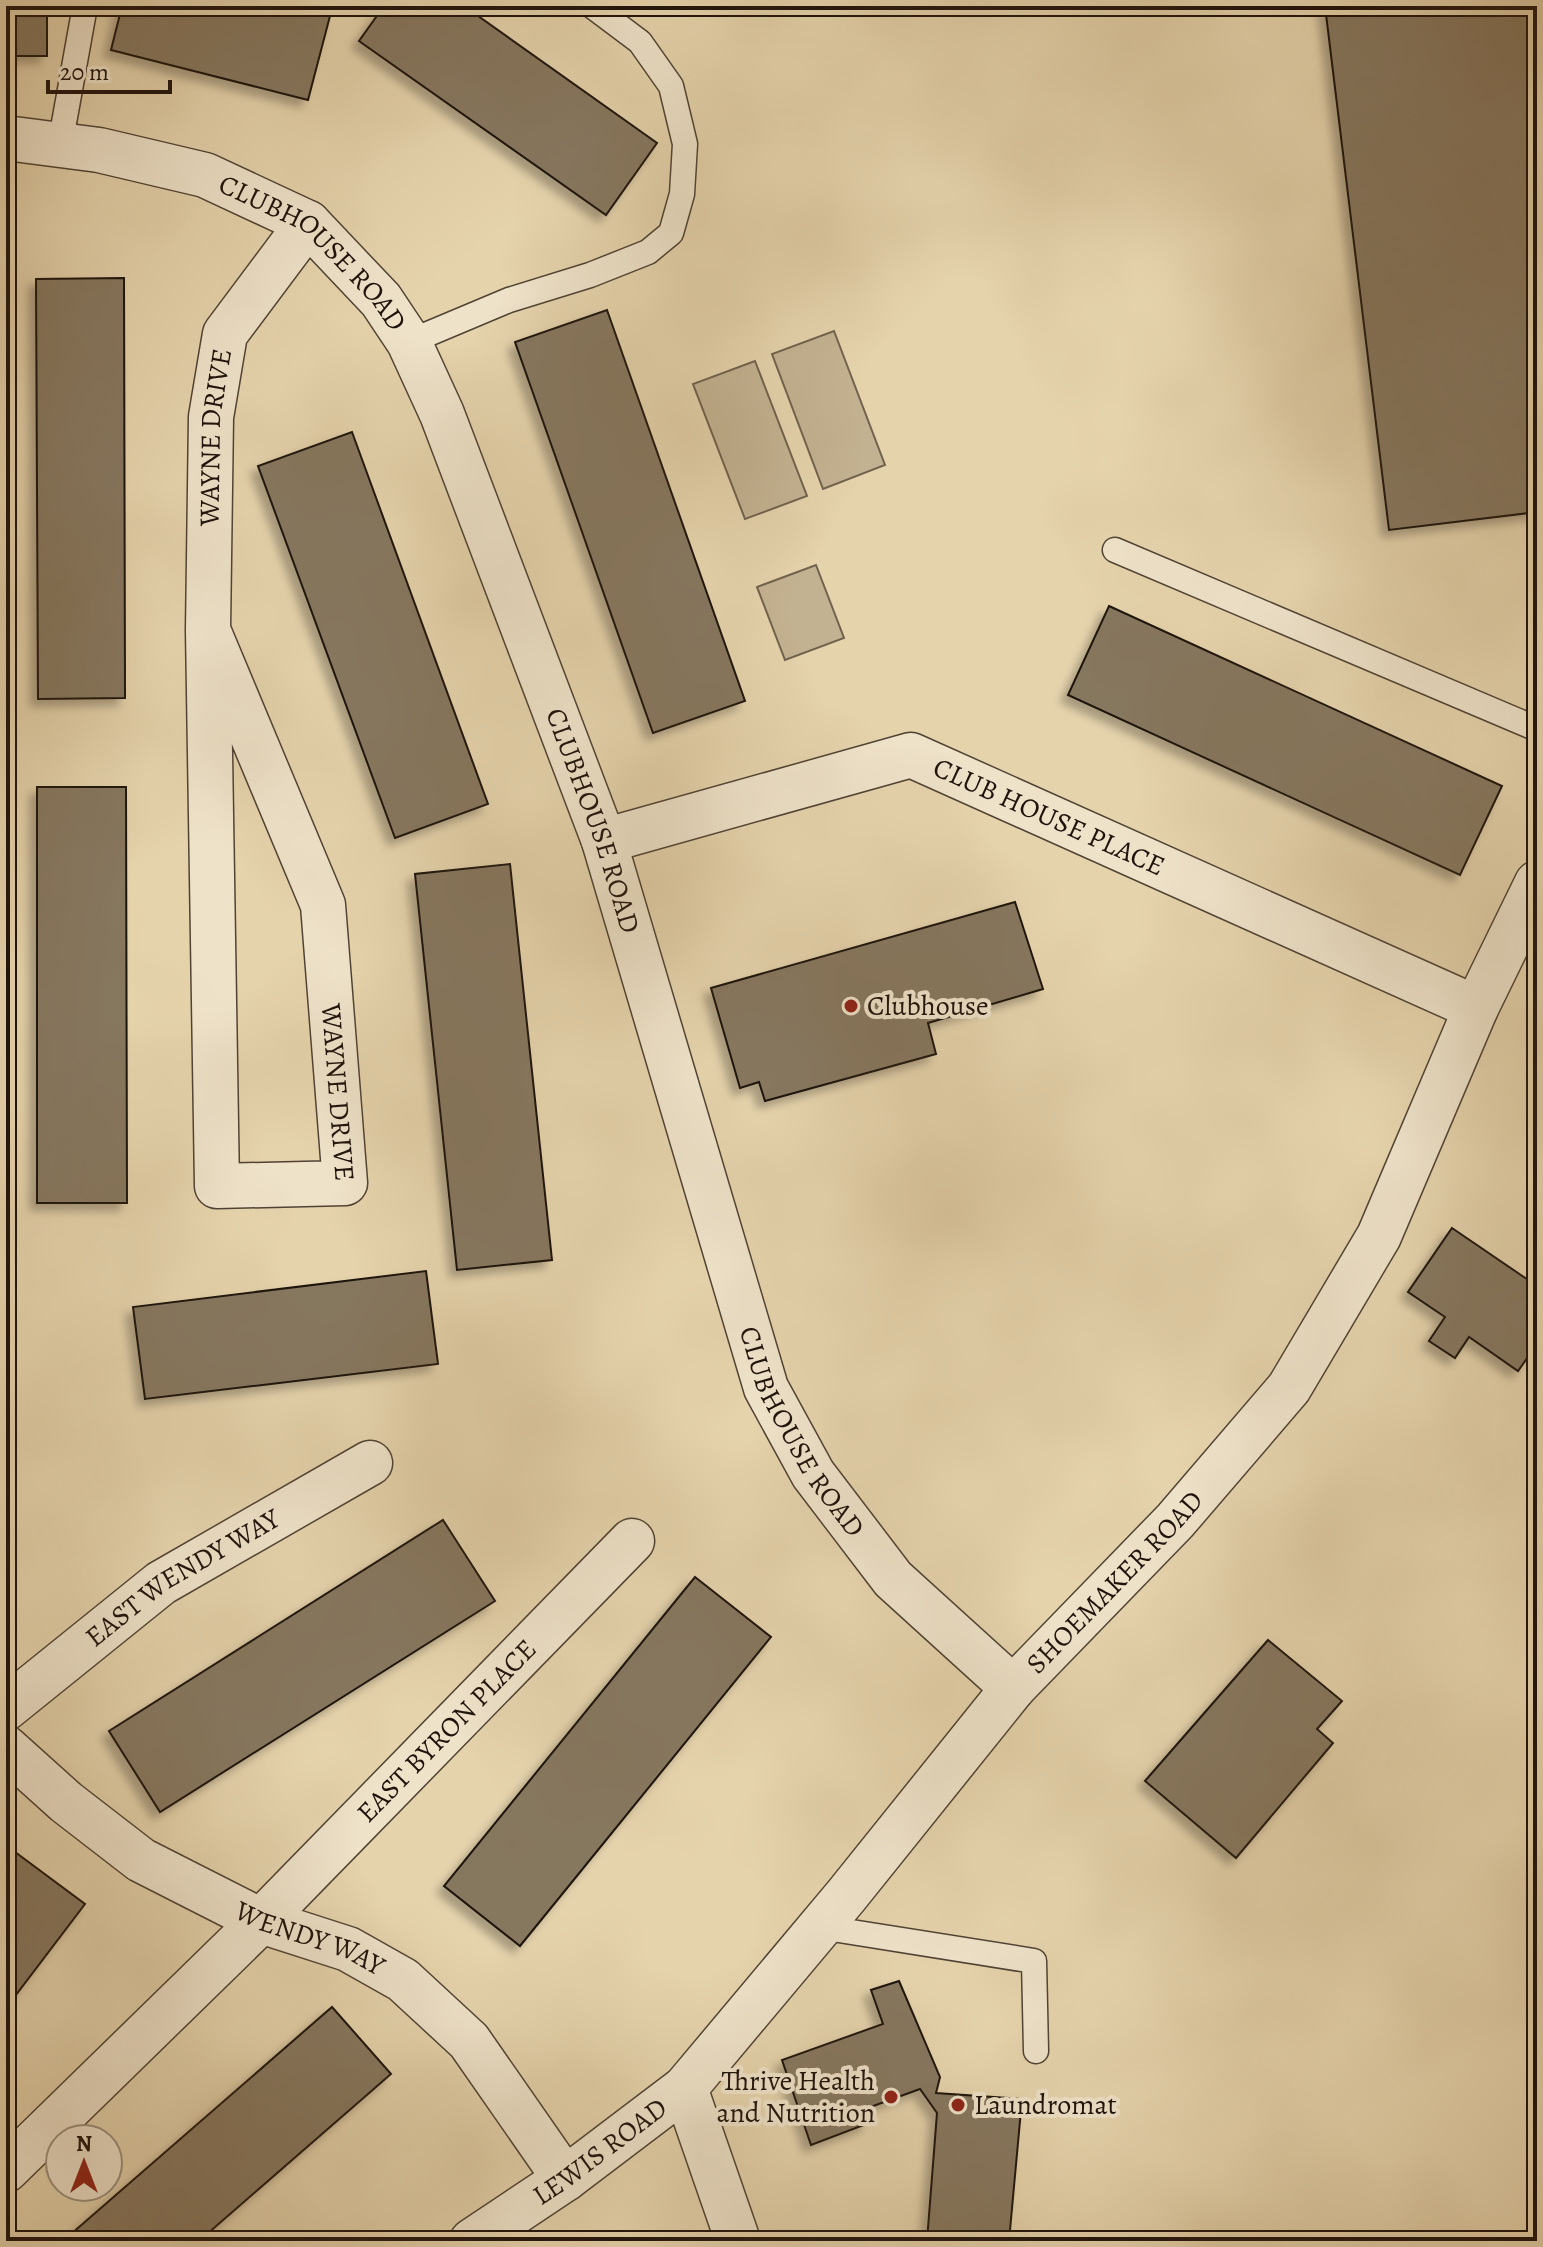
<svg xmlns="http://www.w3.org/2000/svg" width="1543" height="2247" font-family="Alegreya,serif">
<defs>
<filter id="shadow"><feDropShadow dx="-7" dy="7" stdDeviation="4" flood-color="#0004"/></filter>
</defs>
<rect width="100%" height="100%" fill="#e5d3ac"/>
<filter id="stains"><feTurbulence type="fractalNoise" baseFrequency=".0025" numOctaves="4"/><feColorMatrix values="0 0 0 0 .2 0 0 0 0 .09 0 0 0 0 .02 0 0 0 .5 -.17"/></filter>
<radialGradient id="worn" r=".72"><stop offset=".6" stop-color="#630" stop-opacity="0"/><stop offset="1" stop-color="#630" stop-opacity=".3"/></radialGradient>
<path fill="#c3b291" stroke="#71624e" stroke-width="2" d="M 834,331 L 885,465 L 823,489 L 772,354 Z
M 755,361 L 807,496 L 745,519 L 693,384 Z
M 816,565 L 844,638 L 785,660 L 757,587 Z"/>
<path fill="#86775f" stroke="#1f130c" stroke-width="2" filter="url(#shadow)" d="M 6,6 L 47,6 L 47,56 L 6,56 Z
M 122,6 L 289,6 L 330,16 L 308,100 L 111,50 Z
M 384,6 L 464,6 L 657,143 L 606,215 L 359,41 Z
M 1325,6 L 1537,6 L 1537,512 L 1389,530 Z
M 124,278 L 125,698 L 38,699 L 36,279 Z
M 607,310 L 745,701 L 653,733 L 515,342 Z
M 352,432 L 488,804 L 395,838 L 258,466 Z
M 1109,606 L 1502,786 L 1460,875 L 1068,695 Z
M 37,787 L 126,787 L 127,1203 L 37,1203 Z
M 510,864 L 552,1260 L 457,1270 L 415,874 Z
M 1015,902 L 1043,989 L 928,1023 L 936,1054 L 765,1101 L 759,1082 L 740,1088 L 711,988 Z
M 1452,1228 L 1537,1286 L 1537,1344 L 1518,1371 L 1469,1337 L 1455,1358 L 1429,1341 L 1445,1317 L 1408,1292 Z
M 426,1271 L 438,1364 L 145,1399 L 133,1307 Z
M 443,1520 L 495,1601 L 160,1812 L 109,1731 Z
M 695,1577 L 771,1637 L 520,1946 L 444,1886 Z
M 1268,1640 L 1342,1701 L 1317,1729 L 1333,1743 L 1236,1858 L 1145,1781 Z
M 7,1846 L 85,1904 L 6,2008 L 6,1847 Z
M 899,1981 L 940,2077 L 936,2093 L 1022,2099 L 1009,2241 L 927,2241 L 937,2113 L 920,2089 L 862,2110 L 869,2123 L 811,2145 L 782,2060 L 883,2024 L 871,1990 Z
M 332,2007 L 391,2074 L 199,2241 L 63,2241 Z"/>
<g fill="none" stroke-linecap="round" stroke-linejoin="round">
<g stroke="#504334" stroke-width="27">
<path id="service" d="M 60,145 L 85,6
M 409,342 L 509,300 L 590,275 L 648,252 L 671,233 L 682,194 L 685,144 L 671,86 L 640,42 L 592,6
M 1115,550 L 1537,729
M 820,1927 L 1034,1961 L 1036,2051"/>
</g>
<g stroke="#504334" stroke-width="47">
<g id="minor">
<path id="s1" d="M 6,138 L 99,150 L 205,175 L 308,223 L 381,300 L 409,342 L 442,414 L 604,841 L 766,1388 L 813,1474 L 893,1579 L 1013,1688"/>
<path id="s2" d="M 208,630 L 323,905 L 345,1183 L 217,1186 L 208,630 L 211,417 L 225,334 L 308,223"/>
<path id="s3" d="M 604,841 L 911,755 L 1476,1008"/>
<path id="s4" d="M 6,1708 L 161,1583 L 370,1463"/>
<path id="s5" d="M 6,1748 L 66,1802 L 141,1860 L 261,1921 L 348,1949 L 403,1980 L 469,2041 L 565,2179"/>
<path id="s6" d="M 6,2170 L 261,1921 L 632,1541"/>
<path id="s7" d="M 472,2241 L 565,2179 L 685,2088"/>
<path id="s8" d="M 738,2241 L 685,2088 L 846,1896 L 1013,1688 L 1175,1521 L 1289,1388 L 1379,1236 L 1476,1008 L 1537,883"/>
</g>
</g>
<use href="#service" stroke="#eee2c9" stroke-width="24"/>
<use href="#minor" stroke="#eee2c9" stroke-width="44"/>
</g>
<g fill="#8f2418" stroke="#eee2c9" stroke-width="3">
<circle cx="851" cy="1006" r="8"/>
<circle cx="891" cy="2097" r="8"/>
<circle cx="958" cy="2105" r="8"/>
</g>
<g text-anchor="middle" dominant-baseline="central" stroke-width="8" stroke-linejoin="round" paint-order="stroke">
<g font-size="28" fill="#1f130c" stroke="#eee2c9">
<text stroke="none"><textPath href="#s1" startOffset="338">CLUBHOUSE ROAD</textPath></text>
<text stroke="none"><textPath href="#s2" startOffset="1454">WAYNE DRIVE</textPath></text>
<text stroke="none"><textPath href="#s3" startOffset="470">CLUB HOUSE PLACE</textPath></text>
<text stroke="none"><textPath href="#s1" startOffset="986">CLUBHOUSE ROAD</textPath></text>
<text stroke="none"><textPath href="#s2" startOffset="486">WAYNE DRIVE</textPath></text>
<text stroke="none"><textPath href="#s1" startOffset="1634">CLUBHOUSE ROAD</textPath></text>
<text stroke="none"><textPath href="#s4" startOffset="220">EAST WENDY WAY</textPath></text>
<text stroke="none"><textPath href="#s8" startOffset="826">SHOEMAKER ROAD</textPath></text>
<text stroke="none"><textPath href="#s6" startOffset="622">EAST BYRON PLACE</textPath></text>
<text stroke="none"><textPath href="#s5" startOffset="362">WENDY WAY</textPath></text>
<text stroke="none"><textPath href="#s7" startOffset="156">LEWIS ROAD</textPath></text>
</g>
<g font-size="28" fill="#1f130c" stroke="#eee2c9" text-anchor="start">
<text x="867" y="1006">Clubhouse</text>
<text x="875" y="2081" text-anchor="end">Thrive Health<tspan x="875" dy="32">and Nutrition</tspan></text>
<text x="974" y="2105">Laundromat</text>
</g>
</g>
<rect width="1543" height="2247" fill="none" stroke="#e5d3ac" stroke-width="32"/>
<rect x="8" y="8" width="1527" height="2231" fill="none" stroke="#1f130c" stroke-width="4"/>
<rect x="16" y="16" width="1511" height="2215" fill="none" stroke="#1f130c" stroke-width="2"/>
<g transform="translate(84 2163)"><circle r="38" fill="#eee2c9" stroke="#9b8f7d" stroke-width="2"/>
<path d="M0-6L14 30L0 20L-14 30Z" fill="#8f2418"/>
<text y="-12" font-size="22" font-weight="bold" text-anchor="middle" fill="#1f130c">N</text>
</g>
<path d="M48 80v12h122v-12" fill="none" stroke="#1f130c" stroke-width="4"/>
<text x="60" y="80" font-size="24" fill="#1f130c" stroke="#eee2c9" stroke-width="6" paint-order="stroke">20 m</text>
<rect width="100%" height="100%" filter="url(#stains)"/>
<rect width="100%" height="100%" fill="url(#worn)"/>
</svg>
